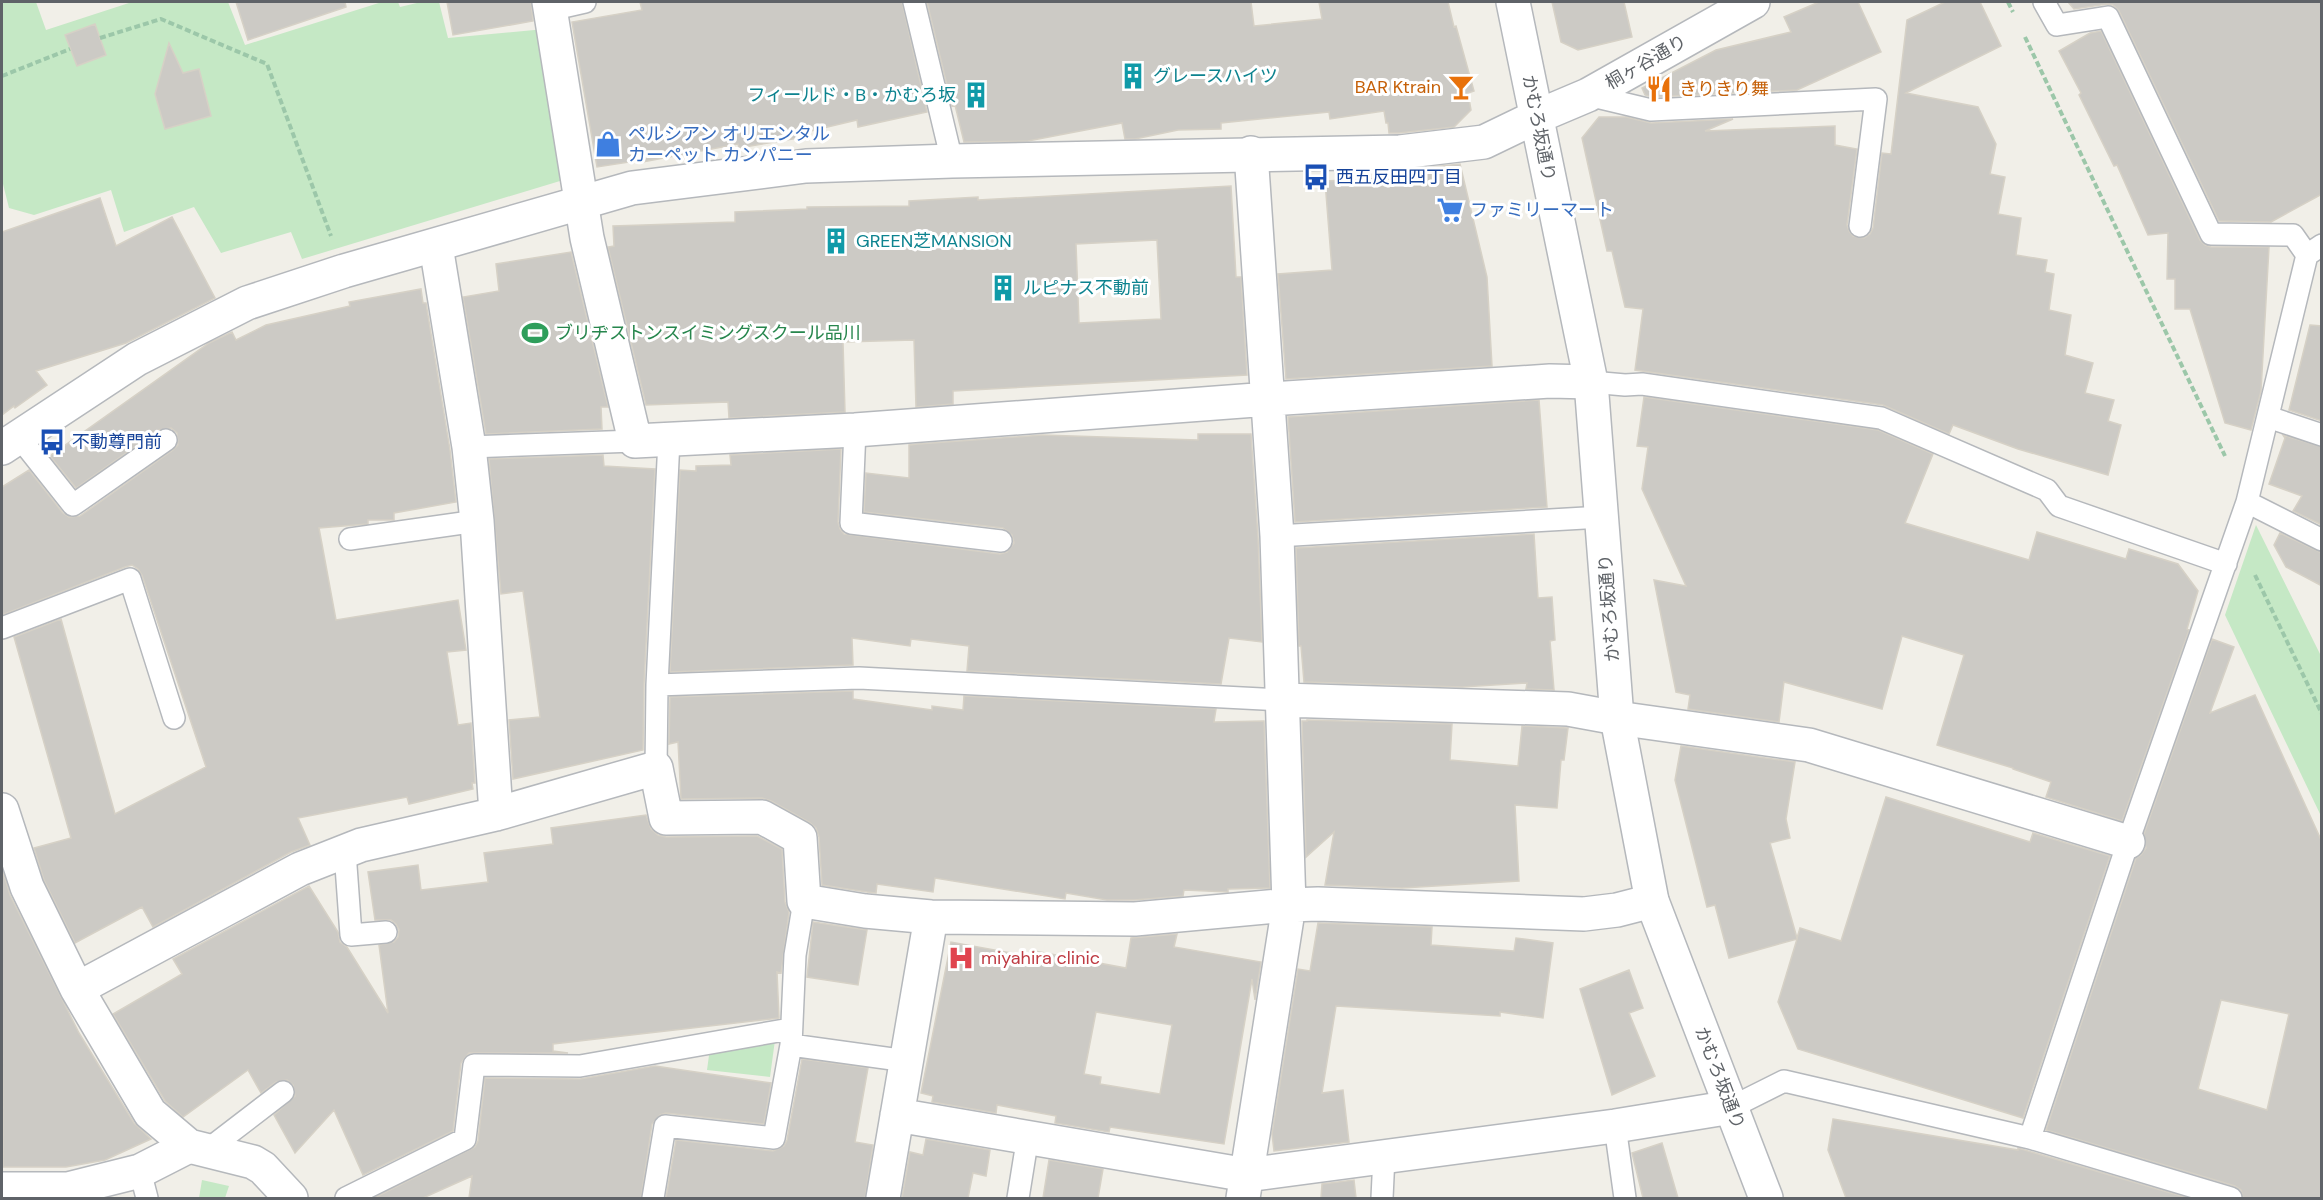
<svg xmlns="http://www.w3.org/2000/svg" width="2323" height="1200" font-family="'DM Sans','Noto Sans JP',sans-serif">
<rect width="100%" height="100%" fill="#f1efe8"/>
<path fill="#c5e8c5" d="M 2,2 L 36,2 L 46,30 L 132,2 L 228,2 L 245,45 L 382,2 L 398,2 L 400,7 L 421,2 L 439,2 L 448,38 L 545,29 L 560,181 L 302,259 L 291,232 L 221,253 L 194,207 L 124,232 L 111,190 L 34,215 L 9,208 L 2,180 Z
M 2256,525 L 2321,656 L 2321,816 L 2225,615 Z
M 775,1040 L 770,1077 L 707,1070 L 710,1048 Z
M 202,1180 L 229,1186 L 225,1198 L 199,1198 Z"/>
<path fill="#cccac5" stroke="#d6d1c6" stroke-width="1.5" fill-rule="evenodd" d="M 236,2 L 345,2 L 346,7 L 248,40 Z
M 447,2 L 531,2 L 533,21 L 453,35 Z
M 640,2 L 902,2 L 927,112 L 858,127 L 857,120 L 798,134 L 798,138 L 739,148 L 738,144 L 643,162 L 642,160 L 597,167 L 572,22 L 642,10 Z
M 927,2 L 1251,2 L 1254,26 L 1322,19 L 1319,2 L 1448,2 L 1454,27 L 1456,26 L 1474,91 L 1468,93 L 1471,110 L 1454,127 L 1399,133 L 1389,133 L 1388,123 L 1386,123 L 1384,111 L 1330,119 L 1329,112 L 1221,123 L 1221,129 L 1178,130 L 1135,139 L 1125,139 L 1122,123 L 1028,141 L 964,142 L 955,105 L 952,106 Z
M 1552,2 L 1624,2 L 1632,37 L 1578,50 L 1561,42 Z
M 1819,2 L 1858,2 L 1881,52 L 1797,90 L 1652,97 L 1645,95 L 1642,88 L 1716,50 L 1791,32 L 1784,17 Z
M 1945,2 L 1980,2 L 2001,46 L 1906,93 L 1978,107 L 1996,144 L 1990,174 L 2005,177 L 1998,214 L 2021,218 L 2016,255 L 2047,260 L 2045,272 L 2054,274 L 2049,310 L 2071,315 L 2065,355 L 2093,363 L 2085,393 L 2114,400 L 2108,421 L 2121,425 L 2108,475 L 2018,449 L 1953,425 L 1949,434 L 1883,405 L 1635,370 L 1643,309 L 1625,307 L 1612,251 L 1607,251 L 1582,138 L 1599,117 L 1626,117 L 1651,123 L 1733,119 L 1705,131 L 1835,126 L 1835,145 L 1857,149 L 1847,225 L 1849,231 L 1853,236 L 1864,238 L 1870,234 L 1873,228 L 1882,153 L 1891,154 L 1907,20 Z
M 2068,2 L 2322,2 L 2322,194 L 2271,222 L 2219,221 L 2119,11 L 2113,5 L 2107,4 L 2074,9 Z
M 95,24 L 106,55 L 77,66 L 65,35 Z
M 2101,31 L 2200,240 L 2205,245 L 2211,247 L 2269,247 L 2261,391 L 2251,430 L 2225,423 L 2190,309 L 2175,309 L 2175,279 L 2167,279 L 2168,233 L 2148,235 L 2117,165 L 2114,166 L 2079,95 L 2081,93 L 2059,51 L 2090,33 Z
M 169,43 L 183,73 L 199,69 L 211,116 L 165,129 L 155,94 Z
M 1460,164 L 1487,277 L 1492,366 L 1286,379 L 1278,274 L 1332,270 L 1325,181 L 1391,178 L 1391,172 L 1394,171 Z
M 1231,186 L 1236,277 L 1241,277 L 1247,375 L 953,391 L 953,404 L 916,407 L 914,340 L 843,342 L 845,412 L 729,418 L 728,402 L 646,405 L 608,247 L 614,246 L 613,226 L 735,222 L 735,212 L 807,209 L 807,207 L 909,206 L 909,201 L 978,197 L 978,200 ZM 1157,240 L 1161,319 L 1079,323 L 1076,244 Z
M 100,198 L 116,246 L 172,217 L 215,298 L 126,343 L 36,371 L 47,385 L 15,408 L 14,406 L 2,415 L 2,232 Z
M 571,252 L 608,407 L 601,407 L 602,429 L 486,434 L 463,297 L 499,291 L 496,264 Z
M 421,289 L 423,303 L 426,303 L 450,450 L 456,502 L 394,513 L 394,520 L 368,520 L 368,524 L 319,528 L 336,620 L 458,600 L 466,650 L 447,652 L 458,725 L 471,723 L 475,783 L 472,783 L 473,789 L 409,804 L 407,797 L 298,818 L 310,845 L 291,852 L 153,927 L 142,907 L 75,943 L 44,880 L 34,848 L 71,838 L 14,637 L 61,619 L 115,814 L 206,767 L 142,575 L 138,569 L 132,565 L 125,567 L 2,615 L 2,487 L 29,470 L 63,513 L 69,517 L 80,516 L 173,450 L 178,445 L 177,433 L 171,428 L 159,430 L 76,488 L 50,456 L 209,343 L 232,332 L 236,340 L 266,325 L 350,306 L 349,302 Z
M 2310,325 L 2322,326 L 2322,421 L 2289,410 Z
M 1644,397 L 1878,430 L 1933,454 L 1905,523 L 2029,560 L 2037,532 L 2126,559 L 2129,549 L 2178,564 L 2198,591 L 2187,629 L 2189,630 L 2122,821 L 2046,797 L 2051,782 L 2013,769 L 2013,768 L 1937,745 L 1964,655 L 1902,636 L 1882,709 L 1784,682 L 1779,722 L 1688,709 L 1690,695 L 1676,692 L 1654,580 L 1686,586 L 1642,489 L 1648,447 L 1637,446 Z
M 1539,400 L 1547,507 L 1295,522 L 1288,417 Z
M 1198,434 L 1251,434 L 1258,537 L 1262,642 L 1229,638 L 1221,684 L 967,671 L 969,646 L 911,639 L 910,646 L 852,638 L 853,665 L 670,672 L 680,470 L 696,471 L 696,466 L 731,465 L 730,455 L 841,449 L 838,522 L 840,529 L 844,534 L 1000,554 L 1007,552 L 1014,543 L 1012,535 L 1003,528 L 864,512 L 866,473 L 909,478 L 909,445 L 918,444 L 1042,435 L 1198,440 Z
M 2283,435 L 2322,447 L 2322,525 L 2293,511 L 2302,496 L 2269,484 L 2285,438 Z
M 603,455 L 604,466 L 655,469 L 644,684 L 643,750 L 513,779 L 509,720 L 540,717 L 523,591 L 501,594 L 489,459 Z
M 2280,533 L 2322,553 L 2322,586 L 2286,567 L 2274,545 Z
M 1534,534 L 1538,598 L 1552,597 L 1555,640 L 1550,641 L 1554,690 L 1526,689 L 1527,683 L 1462,687 L 1304,682 L 1301,646 L 1299,646 L 1296,548 Z
M 2212,639 L 2234,647 L 2210,713 L 2255,695 L 2322,842 L 2322,1198 L 2243,1198 L 2241,1190 L 2235,1186 L 2046,1130 L 2136,858 L 2141,855 L 2146,848 L 2144,834 ZM 2221,1000 L 2289,1014 L 2267,1110 L 2198,1089 Z
M 853,691 L 853,699 L 932,710 L 932,706 L 963,710 L 964,696 L 1216,709 L 1214,722 L 1264,721 L 1270,888 L 1228,889 L 1228,892 L 1184,890 L 1183,896 L 1134,900 L 1107,900 L 1066,893 L 1065,899 L 935,878 L 933,892 L 877,884 L 876,893 L 867,892 L 822,885 L 819,837 L 816,828 L 809,822 L 771,801 L 762,798 L 681,799 L 678,742 L 669,744 L 670,697 Z
M 1307,720 L 1452,724 L 1450,760 L 1518,766 L 1522,726 L 1568,728 L 1564,760 L 1561,760 L 1557,808 L 1515,805 L 1519,881 L 1402,888 L 1325,885 L 1334,832 L 1306,857 L 1302,721 L 1307,721 Z
M 1681,746 L 1795,762 L 1786,819 L 1790,838 L 1770,843 L 1797,938 L 1800,928 L 1841,941 L 1886,797 L 2030,842 L 2033,833 L 2110,856 L 2023,1118 L 1798,1049 L 1778,1002 L 1797,939 L 1729,958 L 1715,905 L 1707,907 L 1675,780 Z
M 646,815 L 651,829 L 658,835 L 666,837 L 757,836 L 782,849 L 785,902 L 789,912 L 781,973 L 777,972 L 779,1018 L 553,1044 L 553,1051 L 568,1053 L 469,1053 L 461,1063 L 453,1131 L 363,1175 L 334,1110 L 295,1153 L 274,1115 L 295,1096 L 293,1085 L 287,1080 L 276,1082 L 261,1093 L 248,1070 L 183,1117 L 165,1101 L 113,1014 L 182,974 L 173,959 L 309,886 L 338,932 L 340,942 L 347,947 L 388,1013 L 379,945 L 394,942 L 398,937 L 399,930 L 396,924 L 391,920 L 375,920 L 368,872 L 418,865 L 421,890 L 488,882 L 484,853 L 553,844 L 551,828 Z
M 2,869 L 10,895 L 79,1033 L 134,1123 L 151,1139 L 105,1160 L 66,1167 L 3,1167 Z
M 813,922 L 867,930 L 858,985 L 807,977 Z
M 1318,923 L 1432,927 L 1431,945 L 1514,951 L 1516,938 L 1553,943 L 1543,1018 L 1500,1012 L 1500,1016 L 1336,1006 L 1322,1093 L 1343,1090 L 1349,1142 L 1274,1151 L 1272,1134 L 1298,969 L 1310,971 Z
M 1177,934 L 1174,947 L 1261,962 L 1255,1000 L 1252,979 L 1224,1144 L 1110,1127 L 1109,1132 L 1055,1123 L 1056,1116 L 997,1105 L 996,1113 L 932,1102 L 933,1096 L 921,1093 L 951,942 L 1033,957 L 1034,951 L 1126,968 L 1131,938 ZM 1096,1012 L 1172,1025 L 1160,1094 L 1100,1084 L 1101,1077 L 1084,1074 Z
M 1629,970 L 1643,1008 L 1629,1013 L 1655,1076 L 1612,1095 L 1580,989 Z
M 802,1059 L 868,1068 L 855,1142 L 873,1145 L 865,1198 L 666,1198 L 676,1140 L 773,1151 L 784,1146 L 787,1140 Z
M 655,1066 L 771,1083 L 764,1124 L 666,1113 L 660,1115 L 652,1124 L 641,1198 L 469,1198 L 472,1176 L 423,1198 L 374,1198 L 475,1147 L 478,1141 L 485,1078 L 580,1079 Z
M 1833,1119 L 2018,1150 L 2018,1148 L 2188,1198 L 1846,1198 L 1828,1150 Z
M 926,1139 L 990,1150 L 986,1176 L 973,1173 L 968,1198 L 902,1198 L 910,1152 L 923,1155 Z
M 1662,1143 L 1678,1198 L 1643,1198 L 1632,1153 Z
M 1049,1160 L 1103,1169 L 1098,1198 L 1043,1198 Z
M 1354,1180 L 1356,1198 L 1321,1198 L 1322,1184 Z"/>
<g fill="none" stroke-linecap="round" stroke-linejoin="round">
<g stroke="#b5b8bc" stroke-width="24">
<path id="service" d="M 914,2 L 952,161
M 2044,2 L 2057,25 L 2108,17 L 2211,234 L 2293,235 L 2307,255
M 550,10 L 585,2
M 1588,95 L 1651,110 L 1876,99 L 1860,226
M 1591,382 L 1625,385 L 1642,384 L 1881,418 L 2047,490 L 2059,506 L 2226,564
M 2268,417 L 2322,435
M 855,430 L 851,523 L 1001,541
M 19,437 L 73,505 L 166,440
M 469,447 L 635,441
M 2247,502 L 2322,540
M 1277,536 L 1602,517
M 350,539 L 477,521
M 2,628 L 130,579 L 174,718
M 657,685 L 669,440
M 656,768 L 657,685 L 859,678 L 1283,700
M 345,852 L 351,935 L 386,932
M 791,1045 L 907,1061
M 1732,1107 L 1784,1081 L 2030,1138 L 2231,1198
M 1615,1126 L 1625,1198
M 2030,1138 L 2128,842 L 2247,502 L 2307,255 L 2322,245
M 206,1151 L 283,1092
M 140,1171 L 147,1198
M 346,1198 L 465,1139 L 474,1065 L 580,1066 L 790,1029
M 653,1198 L 665,1126 L 774,1138 L 791,1045 L 795,955 L 804,901
M 1018,1198 L 1028,1136
M 1382,1198 L 1384,1156"/>
</g>
<g stroke="#b5b8bc" stroke-width="36">
<path id="minor" d="M 549,2 L 587,238 L 635,441 L 855,430 L 1269,399 L 1550,381 L 1591,382
M 436,246 L 469,447 L 477,521 L 496,814
M 1283,700 L 1568,709 L 1617,718 L 1809,745 L 2128,842
M 2,810 L 27,887 L 77,989 L 150,1113 L 189,1146 L 253,1162 L 263,1168 L 291,1198
M 77,989 L 300,869 L 361,845 L 496,814 L 656,768 L 666,818 L 762,817 L 800,838 L 804,901 L 865,911 L 931,917 L 1135,919 L 1289,905 L 1318,904 L 1584,914 L 1617,910 L 1652,901
M 897,1115 L 1247,1175 L 1615,1126 L 1732,1107
M 883,1198 L 931,917
M 1243,1198 L 1289,905 L 1277,536 L 1251,153"/>
</g>
<g stroke="#b5b8bc" stroke-width="36">
<path id="tertiary" d="M 1513,2 L 1591,382 L 1617,718 L 1652,901 L 1766,1198
M 2,448 L 137,359 L 247,303 L 344,271 L 632,188 L 806,166 L 952,161 L 1400,152 L 1484,142 L 1536,117 L 1588,95 L 1753,2
M 2,1189 L 68,1189 L 140,1171 L 189,1146"/>
</g>
<path stroke="#9cc7a9" stroke-width="4" stroke-dasharray="6 3" stroke-linecap="butt" d="M 2008,2 L 2013,12
M 2025,37 L 2225,456
M 100,38 L 161,19 L 267,64 L 331,236
M 2,76 L 70,49
M 2255,575 L 2322,714"/>
<use href="#service" stroke="#fff" stroke-width="21"/>
<use href="#minor" stroke="#fff" stroke-width="33"/>
<use href="#tertiary" stroke="#fff" stroke-width="33"/>
</g>
<defs>
<g id="building-bare" transform="scale(2.07)"><path d="M-4-6H4V6H1V3H-1V6H-4ZM-2.5-4.3h1.7v1.8h-1.7ZM.8-4.3h1.7v1.8H.8ZM-2.5-1h1.7V.8h-1.7ZM.8-1h1.7V.8H.8Z" fill="#0f9aa8" stroke="#fff" stroke-width="2.5" paint-order="stroke"/></g>
<g id="bar-bare" transform="scale(2.07)"><path d="M-6-5H6L.8 .8V4.5H3.5V6h-7V4.5H-.8V.8Z" fill="#e8710a" stroke="#fff" stroke-width="2.5" paint-order="stroke"/></g>
<g id="restaurant-bare" transform="scale(2.07)"><path d="M-5-6h1v4h1v-4h1v4h1v-4h1v5L-1.5 .5V6h-2V.5L-5-1ZM5-6V6H3V1.5H1.5Q1.5-4 5-6Z" fill="#e8710a" stroke="#fff" stroke-width="2.5" paint-order="stroke"/></g>
<g id="shop-bare" transform="scale(2.07)"><path d="M-5-2.5h2.3a2.7 3.5 0 0 1 5.4 0H5L5.5 6h-11ZM-1.5-2.5h3a1.5 2.3 0 0 0-3 0Z" fill="#3f7fe0" stroke="#fff" stroke-width="2.5" paint-order="stroke"/></g>
<g id="bus-bare" transform="scale(2.07)"><path d="M-5-6H5V4H4V6H2V4H-2V6H-4V4H-5ZM-3.5-4V0h7V-4ZM-3.5 1.2v1.5H-2V1.2ZM2 1.2v1.5H3.5V1.2Z" fill="#1a4fb4" stroke="#fff" stroke-width="2.5" paint-order="stroke"/></g>
<g id="supermarket-bare" transform="scale(2.07)"><path d="M-6-5.5h2.5l.6 2H6L4.5 2H-2.5L-4.4-4H-6ZM-1.5 3.2a1.3 1.3 0 1 0 .1 0ZM3 3.2a1.3 1.3 0 1 0 .1 0Z" fill="#3f7fe0" stroke="#fff" stroke-width="2.5" paint-order="stroke"/></g>
<g id="stadium-bare" transform="scale(2.07)"><path d="M0-5a6.5 5 0 1 0 0 10a6.5 5 0 1 0 0-10ZM-3.5-1.8h7v3.6h-7Z" fill="#2e9e5b" stroke="#fff" stroke-width="2.5" paint-order="stroke"/></g>
<g id="hospital-bare" transform="scale(2.07)"><path d="M-5-5h3v3.5h4V-5h3V5h-3V1.5h-4V5h-3Z" fill="#e0444e" stroke="#fff" stroke-width="2.5" paint-order="stroke"/></g>
</defs>
<g fill-rule="evenodd">
<use href="#building-bare" x="1133" y="76"/>
<use href="#bar-bare" x="1461" y="87"/>
<use href="#restaurant-bare" x="1659" y="89"/>
<use href="#building-bare" x="976" y="95"/>
<use href="#shop-bare" x="608" y="144"/>
<use href="#bus-bare" x="1316" y="177"/>
<use href="#supermarket-bare" x="1450" y="210"/>
<use href="#building-bare" x="836" y="241"/>
<use href="#building-bare" x="1003" y="288"/>
<use href="#stadium-bare" x="535" y="333"/>
<use href="#bus-bare" x="52" y="442"/>
<use href="#hospital-bare" x="961" y="958"/>
</g>
<g text-anchor="middle" dominant-baseline="central" stroke-width="6" stroke-linejoin="round" paint-order="stroke">
<g font-size="18" fill="#5f6368" stroke="#fff">
<text transform="translate(1646 62) rotate(-30)">桐ヶ谷通り</text>
<text transform="translate(1539 128) rotate(79)">かむろ坂通り</text>
<text transform="translate(1609 608) rotate(-94)">かむろ坂通り</text>
<text transform="translate(1720 1078) rotate(69)">かむろ坂通り</text>
</g>
<g font-size="18" fill="#0d838f" stroke="#fff" text-anchor="start">
<text x="1153" y="76">グレースハイツ</text>
<text x="956" y="95" text-anchor="end">フィールド・B・かむろ坂</text>
<text x="856" y="241">GREEN芝MANSION</text>
<text x="1023" y="288">ルピナス不動前</text>
</g>
<g font-size="18" fill="#c56008" stroke="#fff" text-anchor="end">
<text x="1441" y="87">BAR Ktrain</text>
<text x="1679" y="89" text-anchor="start">きりきり舞</text>
</g>
<g font-size="18" fill="#366cbe" stroke="#fff" text-anchor="start">
<text x="628" y="134">ペルシアン オリエンタル<tspan x="628" dy="21">カーペット カンパニー</tspan></text>
<text x="1470" y="210">ファミリーマート</text>
</g>
<g font-size="18" fill="#164399" stroke="#fff" text-anchor="start">
<text x="1336" y="177">西五反田四丁目</text>
<text x="72" y="442">不動尊門前</text>
</g>
<g font-size="18" fill="#27864d" stroke="#fff" text-anchor="start">
<text x="555" y="333">ブリヂストンスイミングスクール品川</text>
</g>
<g font-size="18" fill="#be3a42" stroke="#fff" text-anchor="start">
<text x="981" y="958">miyahira clinic</text>
</g>
</g>
<rect width="2323" height="1200" fill="none" stroke="#5f6368" stroke-width="6"/>
</svg>
